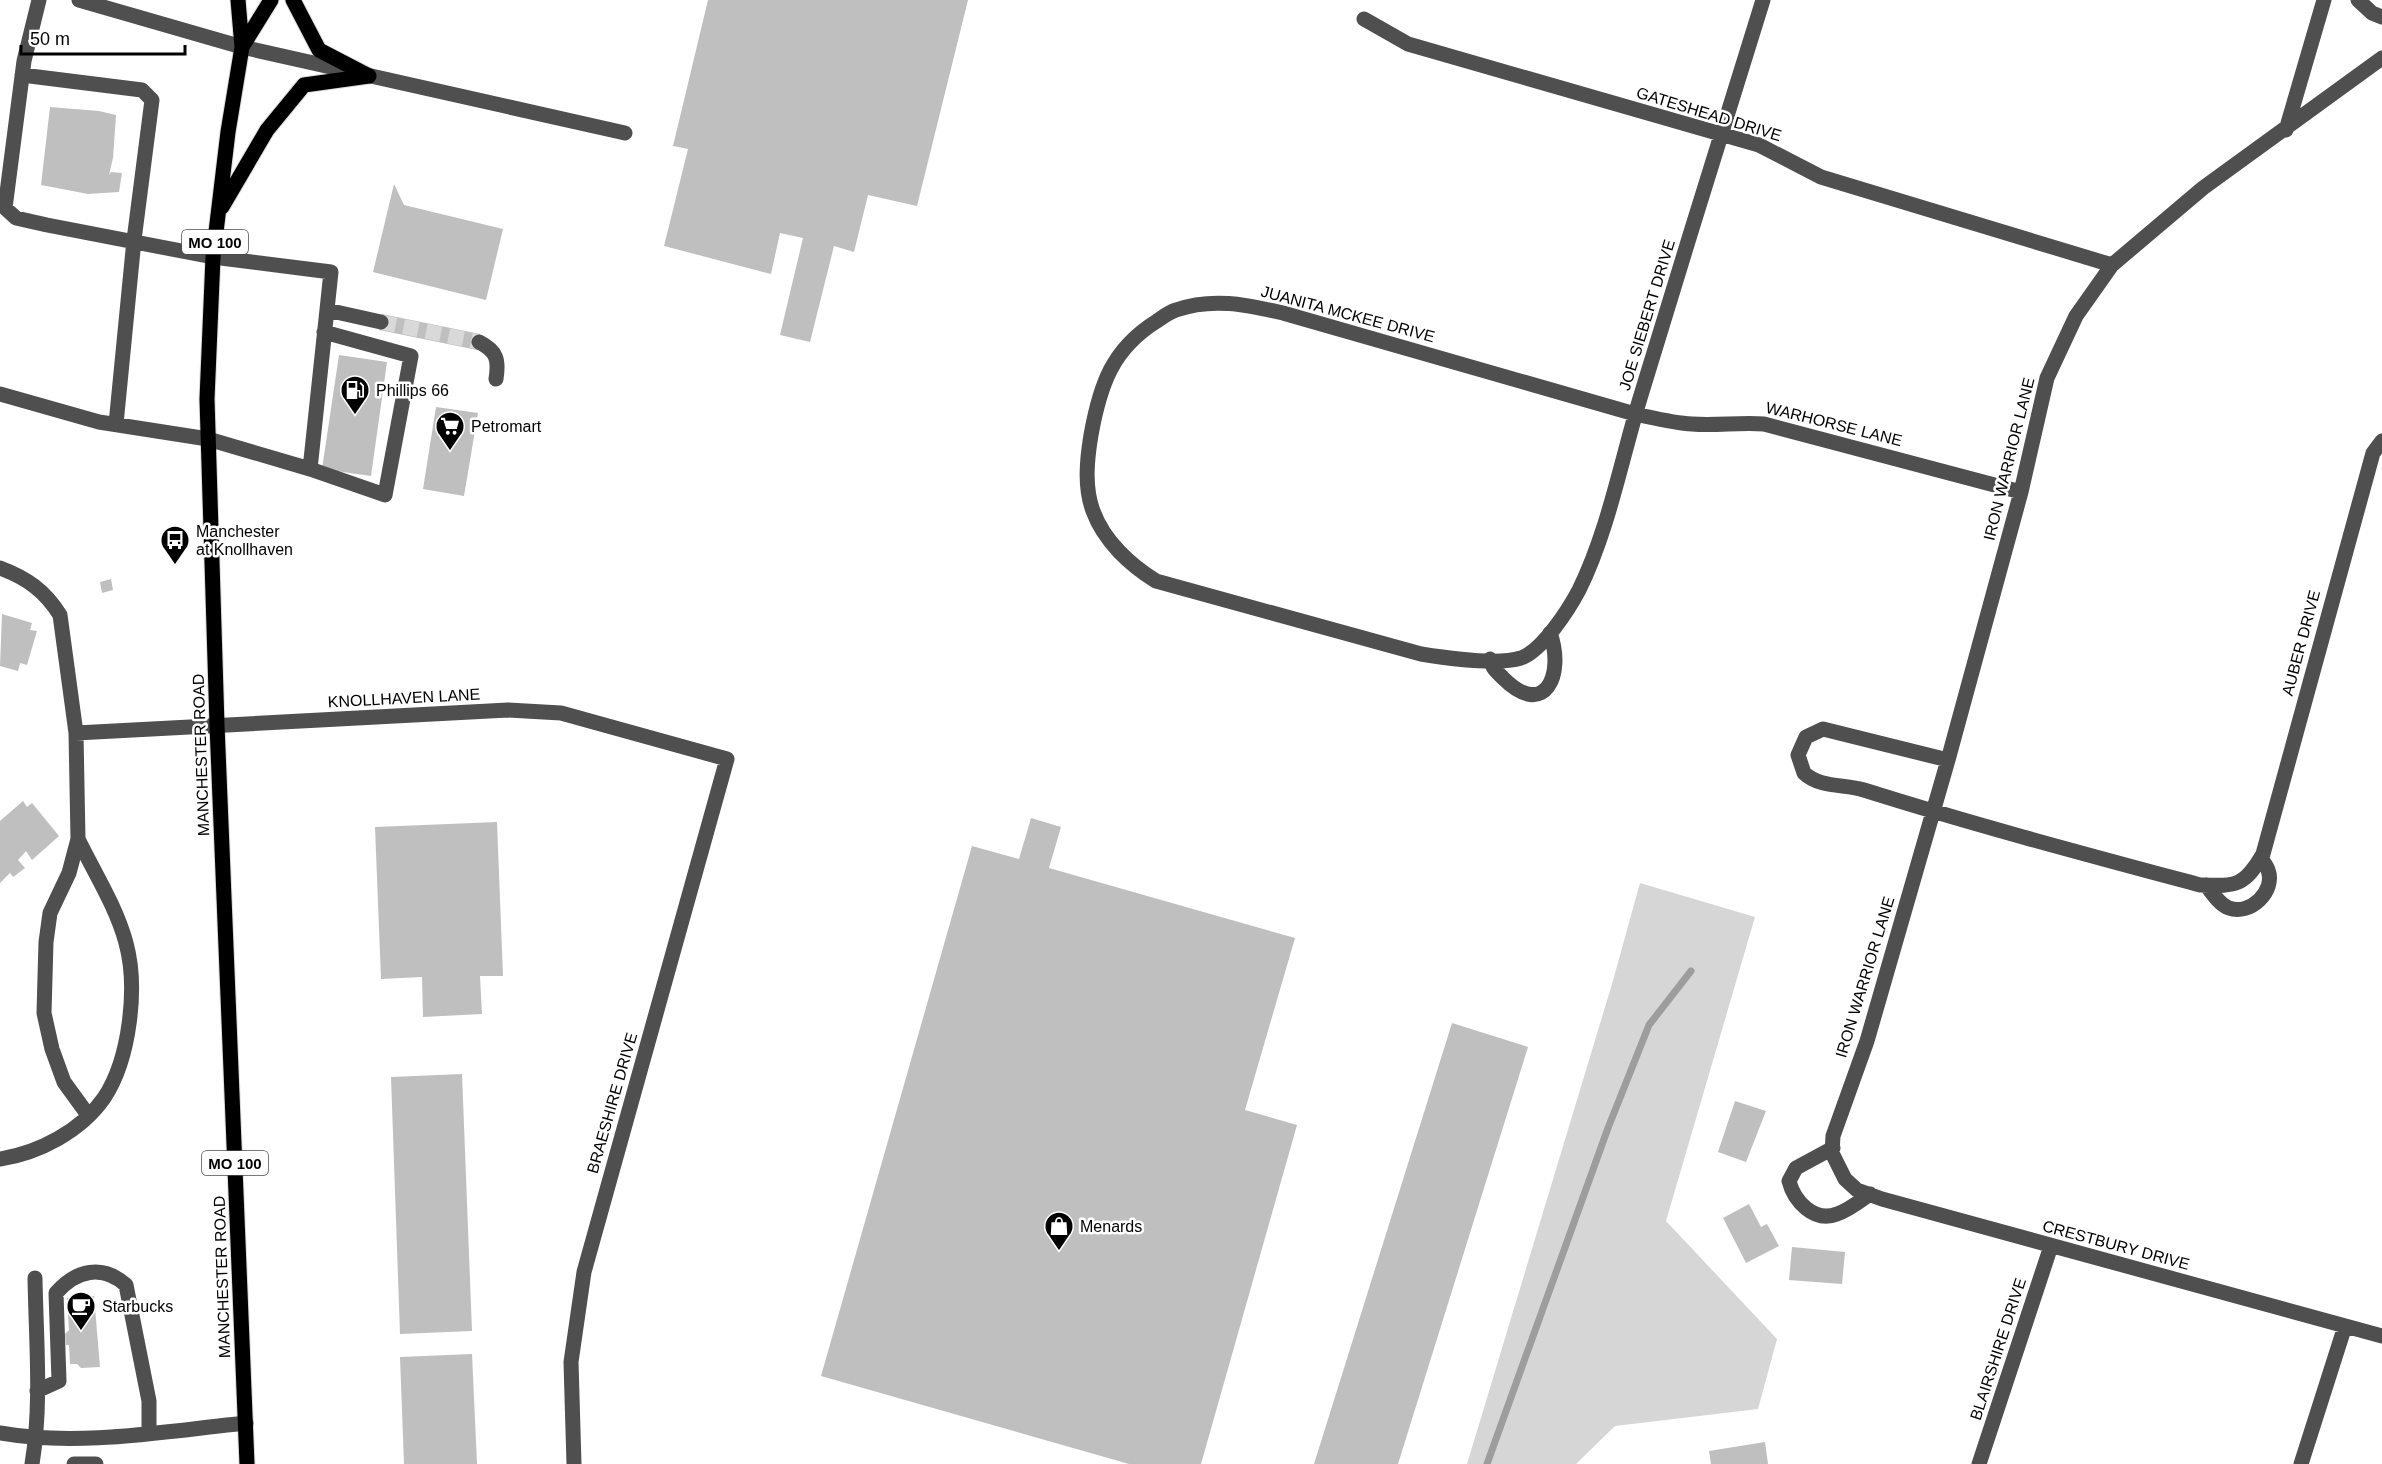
<svg xmlns="http://www.w3.org/2000/svg" width="2382" height="1464" font-family="Helvetica,sans-serif">
<rect width="100%" height="100%" fill="#fff"/>
<path fill="#d6d6d6" d="M 1640,883 L 1755,917 L 1666,1221 L 1777,1339 L 1758,1409 L 1615,1426 L 1576,1464 L 1467,1464 L 1612,984 Z"/>
<g fill="none" stroke-linecap="round" stroke-linejoin="round">
<path stroke="#9d9d9d" stroke-width="7" d="M 1487,1464 L 1608,1128 L 1649,1025 L 1691,971"/>
</g>
<path fill="#bfbfbf" d="M 708,0 L 968,0 L 917,206 L 868,195 L 854,252 L 834,246 L 810,342 L 780,335 L 803,238 L 780,233 L 771,274 L 664,246 L 688,149 L 673,146 Z
M 50,107 L 99,111 L 116,115 L 113,158 L 109,175 L 111,172 L 122,173 L 119,192 L 88,194 L 41,185 Z
M 394,184 L 404,205 L 503,229 L 486,300 L 373,272 Z
M 382,314 L 480,334 L 477,350 L 379,330 Z
M 339,355 L 387,362 L 371,476 L 322,469 Z
M 436,407 L 478,413 L 464,496 L 423,489 Z
M 111,579 L 113,590 L 102,593 L 100,582 Z
M 2,614 L 32,623 L 30,630 L 37,631 L 27,665 L 20,663 L 18,671 L 0,666 Z
M 23,801 L 27,807 L 32,803 L 59,836 L 32,860 L 26,851 L 18,860 L 25,868 L 13,877 L 10,873 L 0,883 L 0,821 Z
M 1031,818 L 1061,827 L 1049,868 L 1295,938 L 1245,1110 L 1297,1125 L 1201,1464 L 1129,1464 L 821,1376 L 972,846 L 1019,859 Z
M 497,822 L 503,976 L 480,976 L 482,1014 L 423,1017 L 422,977 L 381,979 L 375,827 Z
M 1452,1023 L 1528,1047 L 1398,1464 L 1314,1464 Z
M 462,1074 L 472,1331 L 400,1334 L 391,1077 Z
M 1735,1101 L 1766,1111 L 1746,1162 L 1718,1152 Z
M 1749,1204 L 1761,1227 L 1767,1224 L 1779,1246 L 1746,1263 L 1723,1218 Z
M 1792,1247 L 1845,1252 L 1842,1284 L 1789,1280 Z
M 94,1296 L 100,1367 L 81,1368 L 77,1364 L 70,1364 L 69,1345 L 66,1345 L 65,1334 L 69,1330 L 67,1298 Z
M 472,1354 L 477,1464 L 404,1464 L 400,1357 Z
M 1765,1442 L 1768,1464 L 1711,1464 L 1709,1451 Z"/>
<g fill="none" stroke-linecap="round" stroke-linejoin="round">
<path stroke="#d9d9d9" stroke-width="15" stroke-dasharray="15 8" stroke-linecap="butt" d="M 381,322 L 479,342"/>
<g stroke="#dbdbdb" stroke-width="17">
<path id="major" d="M 238,0 L 242,47 L 228,132 L 213,257 L 207,399 L 217,725 L 247,1464
M 293,0 L 319,50 L 369,76
M 242,47 L 271,0
M 222,207 L 267,130 L 304,85 L 369,76"/>
</g>
<path stroke="#4f4f4f" stroke-width="15" d="M 39,0 L 24,61 L 5,208 L 16,218 L 47,225 L 213,257 L 331,272 L 310,469 L 385,495 L 411,356 L 324,332
M 79,0 L 242,47 L 625,133
M 1763,0 C 1722,132 1681,263 1641,395 C 1622,457 1608,532 1579,590 C 1569,609 1542,651 1521,658 C 1498,665 1446,658 1421,654 L 1156,581 C 1130,565 1104,541 1093,511 C 1084,487 1087,459 1091,435 C 1100,385 1112,349 1157,321 C 1163,317 1169,312 1176,310 C 1213,297 1247,305 1283,313 L 1635,414 C 1654,418 1673,423 1692,424 C 1716,426 1740,422 1764,424 L 2021,492
M 2358,0 L 2372,13 L 2382,17
M 1364,19 L 1408,44 L 1759,145 L 1821,177 L 2112,265
M 2382,58 L 2203,188 L 2112,265 L 2076,316 L 2047,378 L 2021,492 L 1948,760 L 1867,1041 L 1833,1136 L 1832,1153 L 1845,1179 L 1857,1190 L 1882,1199 L 2382,1336
M 22,75 L 142,90 L 152,100 L 134,240 L 116,424
M 2286,130 L 2324,0
M 327,310 L 381,322
M 479,342 C 497,351 499,360 496,379
M 0,394 L 99,422 L 208,439 L 310,469
M 0,568 C 27,578 45,591 60,615 L 76,733 L 78,839 L 69,873 L 50,913 L 46,942 L 44,1013 L 52,1049 L 64,1082 L 88,1115
M 1490,659 C 1492,668 1496,671 1503,678 C 1545,720 1565,674 1550,633
M 76,733 L 508,710 L 561,713 L 727,759 L 584,1272 L 571,1362 L 574,1464
M 1948,760 L 1823,729 L 1806,737 L 1798,755 L 1804,773 C 1820,788 1844,784 1864,790 C 1975,825 2088,855 2200,885 C 2236,886 2244,887 2263,854 L 2373,453 L 2382,441
M 2206,885 C 2212,893 2220,905 2229,908 C 2250,916 2276,891 2268,870 C 2267,866 2263,862 2261,858
M 1833,1148 L 1796,1168 L 1789,1181 C 1794,1201 1814,1223 1837,1214 C 1849,1210 1860,1201 1870,1194
M 0,1159 C 39,1153 81,1131 104,1098 C 130,1059 138,987 126,943 C 116,906 94,872 78,839
M 37,1391 L 59,1381 L 56,1293 C 76,1270 102,1264 126,1285 L 149,1401 L 149,1433
M 0,1433 C 78,1447 167,1431 246,1423
M 32,1464 C 42,1404 36,1340 35,1278
M 74,1464 L 96,1464
M 1979,1464 L 2051,1246
M 2301,1464 L 2345,1326"/>
<use href="#major" stroke="#000" stroke-width="15"/>
</g>
<defs>
<g id="fuel-pin" transform="scale(1.5)"><path d="M0 17L-7.5 6A9.5 9.5 0 1 1 7.5 6Z" fill="#000" stroke="#fff"/><path d="M-5.5-6h7V0h2V4h1.3V-2.5L3-4.5l.8-.8L6-3V5H2.5V1h-1V6h-7ZM-4.2-4.7v3.2H.2V-4.7Z" fill="#fff"/></g>
<g id="supermarket-pin" transform="scale(1.5)"><path d="M0 17L-7.5 6A9.5 9.5 0 1 1 7.5 6Z" fill="#000" stroke="#fff"/><path d="M-6-5.5h2.5l.6 2H6L4.5 2H-2.5L-4.4-4H-6ZM-1.5 3.2a1.3 1.3 0 1 0 .1 0ZM3 3.2a1.3 1.3 0 1 0 .1 0Z" fill="#fff"/></g>
<g id="bus-pin" transform="scale(1.5)"><path d="M0 17L-7.5 6A9.5 9.5 0 1 1 7.5 6Z" fill="#000" stroke="#fff"/><path d="M-5-6H5V4H4V6H2V4H-2V6H-4V4H-5ZM-3.5-4V0h7V-4ZM-3.5 1.2v1.5H-2V1.2ZM2 1.2v1.5H3.5V1.2Z" fill="#fff"/></g>
<g id="shop-pin" transform="scale(1.5)"><path d="M0 17L-7.5 6A9.5 9.5 0 1 1 7.5 6Z" fill="#000" stroke="#fff"/><path d="M-5-2.5h2.3a2.7 3.5 0 0 1 5.4 0H5L5.5 6h-11ZM-1.5-2.5h3a1.5 2.3 0 0 0-3 0Z" fill="#fff"/></g>
<g id="cafe-pin" transform="scale(1.5)"><path d="M0 17L-7.5 6A9.5 9.5 0 1 1 7.5 6Z" fill="#000" stroke="#fff"/><path d="M-5.5-4.5H6V0H3Q3 3.5 0 3.5H-2.5Q-5.5 3.5-5.5 0ZM3-3.2v2h1.7v-2ZM-6 4.5H4V6H-6Z" fill="#fff"/></g>
</defs>
<g fill-rule="evenodd">
<use href="#fuel-pin" x="355" y="390"/>
<use href="#supermarket-pin" x="450" y="426"/>
<use href="#bus-pin" x="175" y="540"/>
<use href="#shop-pin" x="1059" y="1226"/>
<use href="#cafe-pin" x="81" y="1306"/>
</g>
<g text-anchor="middle" dominant-baseline="central" stroke-width="5" stroke-linejoin="round" paint-order="stroke">
<g fill="#fff" stroke="#4c4c4c" stroke-width="1.5">
<rect x="182" y="230" width="66" height="24" rx="4.5"/>
<rect x="202" y="1151" width="66" height="24" rx="4.5"/>
</g>
<g font-size="15" font-weight="bold" fill="#000">
<text x="215" y="242">MO 100</text>
<text x="235" y="1163">MO 100</text>
</g>
<g font-size="16" fill="#000" stroke="#fff">
<text transform="translate(1709 114) rotate(17)">GATESHEAD DRIVE</text>
<text transform="translate(1348 314) rotate(15)">JUANITA MCKEE DRIVE</text>
<text transform="translate(1647 315) rotate(-73)">JOE SIEBERT DRIVE</text>
<text transform="translate(1834 424) rotate(14)">WARHORSE LANE</text>
<text transform="translate(2009 459) rotate(-76)">IRON WARRIOR LANE</text>
<text transform="translate(2301 643) rotate(-75)">AUBER DRIVE</text>
<text transform="translate(404 698) rotate(-3)">KNOLLHAVEN LANE</text>
<text transform="translate(201 755) rotate(-92)">MANCHESTER ROAD</text>
<text transform="translate(1865 977) rotate(-73)">IRON WARRIOR LANE</text>
<text transform="translate(612 1103) rotate(-74)">BRAESHIRE DRIVE</text>
<text transform="translate(2116 1245) rotate(15)">CRESTBURY DRIVE</text>
<text transform="translate(222 1277) rotate(-92)">MANCHESTER ROAD</text>
<text transform="translate(1998 1349) rotate(-72)">BLAIRSHIRE DRIVE</text>
</g>
<g font-size="16" fill="#000" stroke="#fff" text-anchor="start">
<text x="376" y="390">Phillips 66</text>
<text x="471" y="426">Petromart</text>
<text x="196" y="531">Manchester<tspan x="196" dy="18">at Knollhaven</tspan></text>
<text x="1080" y="1226">Menards</text>
<text x="102" y="1306">Starbucks</text>
</g>
</g>
<path d="M21 45v9h164v-9" fill="none" stroke="#000000" stroke-width="3"/>
<text x="30" y="45" font-size="18" fill="#000000" stroke="#ffffff" stroke-width="4.5" paint-order="stroke">50 m</text>
</svg>
